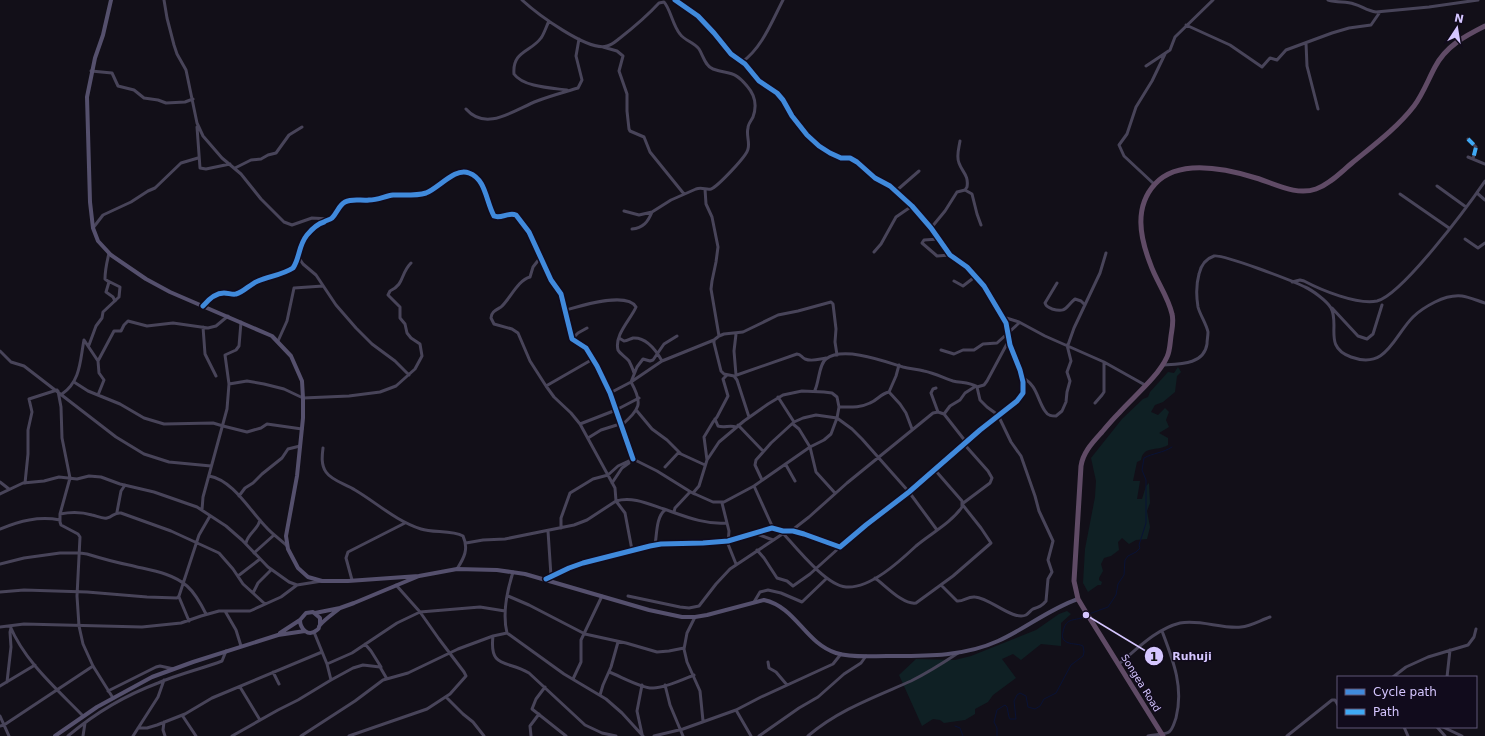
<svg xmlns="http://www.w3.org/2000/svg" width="1485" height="736" font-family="'DejaVu Sans',sans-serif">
<rect width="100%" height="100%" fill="#120f18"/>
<path fill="#0f2024" d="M 1178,367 L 1181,372 L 1177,376 L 1175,392 L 1163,402 L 1155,405 L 1151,412 L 1158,415 L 1165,408 L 1169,412 L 1166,420 L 1169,427 L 1159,433 L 1168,438 L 1168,445 C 1156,452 1144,445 1141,460 L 1137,462 L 1133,481 L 1140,481 L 1137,499 L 1142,499 L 1146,486 L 1149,483 L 1150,503 L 1147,511 L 1150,527 L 1147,539 L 1136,540 L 1129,544 L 1122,538 L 1118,542 L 1119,550 L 1111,556 L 1104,558 L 1101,564 L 1103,571 L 1099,578 L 1099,580 L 1102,582 L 1101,585 L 1098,585 L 1088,592 L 1083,583 L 1085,549 L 1095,497 L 1096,481 L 1091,458 L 1122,419 L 1143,399 L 1148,397 L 1150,392 L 1168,372 L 1174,373 Z
M 1067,611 L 1071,614 L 1061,623 L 1061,646 L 1041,644 L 1021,660 L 1013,654 L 1002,659 L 1016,678 L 993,695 L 988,702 L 975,709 L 975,714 L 965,720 L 944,723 L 940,720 L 933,719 L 922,726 L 899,675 L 916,659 L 955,660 L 971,656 L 1036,630 L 1059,614 Z"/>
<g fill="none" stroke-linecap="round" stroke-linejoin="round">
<path stroke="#091235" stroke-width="1" d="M 1089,614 L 1108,607 L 1116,595 L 1118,584 L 1124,575 L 1125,560 L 1128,556 L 1136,552 L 1140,548 L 1139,545 L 1146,523 L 1146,480 L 1142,470 L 1144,458 C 1153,453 1163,453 1172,447
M 955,726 L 960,728 L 963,736
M 997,736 L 997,728 L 994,722 L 997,710 L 1005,705 L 1007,707 L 1009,717 L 1010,719 L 1016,719 L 1014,701 L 1017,695 L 1020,693 L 1026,696 L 1028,707 L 1035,709 L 1040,706 L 1044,699 L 1056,693 L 1071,665 L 1083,656 L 1084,652 L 1083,646 C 1077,643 1070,645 1065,641 C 1062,638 1062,636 1063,632 C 1066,616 1075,622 1086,616"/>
<path stroke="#484459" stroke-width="3" d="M 164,0 L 167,18 L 174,45 L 177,54 L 186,70 L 197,123 L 203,136 L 222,158 L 241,174 L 261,199 L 284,222 L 292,225 L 312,218 L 329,219
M 522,0 C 536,13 588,52 607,46 C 612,45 616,41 620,38 C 634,27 647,16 659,3 L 664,2 C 670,8 673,26 680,34 C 685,41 694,42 699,49 C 703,55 705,66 713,69 C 730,75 734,70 747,86 C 755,95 757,106 753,117 C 751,121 748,124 748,128 C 746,135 750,142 748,149 C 747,156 717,187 711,189 C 706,190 702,187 696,189 L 671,200 L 652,212 L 639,215 L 624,211
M 1328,0 C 1338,3 1346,1 1354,4 C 1362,6 1367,11 1376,12 L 1429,7 L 1478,0
M 549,21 C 546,27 544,34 541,38 C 531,52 512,51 514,74 C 523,87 552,88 567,90
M 1186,25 L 1230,45 L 1262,67 L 1270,58 L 1277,60 L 1286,50 L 1332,33 L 1349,28 L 1371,25 L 1380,12
M 1306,43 L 1307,66 L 1318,109
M 603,47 L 617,51 L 623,56 L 619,71 L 627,94 L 627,111 L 629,129 L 630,131 L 644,137 L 650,152 L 684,194
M 742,62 C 762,48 772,21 783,0
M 1146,66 L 1170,50 L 1175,37 L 1213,0
M 91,71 L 112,73 L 118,86 L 134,90 L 144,98 L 158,100 L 166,103 L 185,102 L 193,99
M 466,109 C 486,132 514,110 537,101 C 550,96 565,92 578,88 L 582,80 L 576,56 L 579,39
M 197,127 L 200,168 L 206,169 L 230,164
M 1468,139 L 1476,147 L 1473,159
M 1468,157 L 1485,164
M 235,168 L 251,160 L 261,159 L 268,155 L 276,153 L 289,135 L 302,127
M 1154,184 L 1124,156 L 1119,145 L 1127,134 L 1136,107 L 1152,81 L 1165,54
M 1437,186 L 1466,207
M 705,189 L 706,204 L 712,217 L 718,247 L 716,262 L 712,281 L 711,289 L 719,336
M 965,190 L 972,194 L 977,214 L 981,225
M 896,191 L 919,171
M 1477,193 L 1485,200
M 1400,194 L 1449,228
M 93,228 L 103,215 L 131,202 L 148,191 L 155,188 L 181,163 L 198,158
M 931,228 L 945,211 L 957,192 L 965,190 L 967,187 C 969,175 962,172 959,163 C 956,156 959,148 960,141
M 632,229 C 643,228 648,222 652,212
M 939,239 L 924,240 L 922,243 L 937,256 L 950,255
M 1465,239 L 1478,248 L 1485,243
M 874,252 L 881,244 L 896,217 L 912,206
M 109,253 C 107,262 105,269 105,279 L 109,282 L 106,292 L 113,297 L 115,301
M 297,255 L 303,264 L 316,275 L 336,305 L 356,328 L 372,344 L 395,361 L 409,375
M 540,258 L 533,267 L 530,277 C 518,280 510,299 501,307 C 496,310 491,312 491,318 L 494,324 L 512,329 L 518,333 L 530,361 L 546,386 L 554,397 L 571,413 L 580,424 L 615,488 L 616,501 L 625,513 L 632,550
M 954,281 L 963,286 L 976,276
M 1292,282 L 1300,280 L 1304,281 C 1321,290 1357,305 1377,301 C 1402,295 1468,206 1485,181
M 1057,283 L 1045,303 C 1046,307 1048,307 1052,309 C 1067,313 1065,307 1075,299 L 1081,301 L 1085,305
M 203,306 C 208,300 215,293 224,293 C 228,293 233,295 236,294 C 244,292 250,284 258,281 C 270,276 282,275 293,268 C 300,258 298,246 307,235 C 312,229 317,224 324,222 C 326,220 330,220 332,218 C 337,213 339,205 345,202 C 353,198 361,201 369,200 C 378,200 385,196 393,195 C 404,195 416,196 426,193 C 439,188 455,167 469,173 C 486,179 486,202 494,216 C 501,219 508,212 516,215 L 529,232 L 551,280 L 561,294 L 572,339 L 586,348 L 597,366 L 610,393 L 633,459
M 1332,308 L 1358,336 L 1367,339 L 1373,334 L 1382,305
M 566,310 C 580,306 627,291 636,307 C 631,319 614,335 618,350 C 620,354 626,357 629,361 C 631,365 633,369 634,373
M 1003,317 L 1019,322 L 1045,336 L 1104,362 L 1145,385
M 203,327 L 205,354 L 216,376
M 736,334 L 734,351 L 736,375
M 619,338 L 624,341 C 627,341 630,339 633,338 C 647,337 657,352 662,361
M 572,339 L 578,333 L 587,328
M 84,340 L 98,361 L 99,373 L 104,380 L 98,395
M 278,341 L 287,321 L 294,288 L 323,286
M 89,345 L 96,326 L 102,318 L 103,312 L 119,297 L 120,287 L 108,281
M 1068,345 L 1074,328 L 1100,273 L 1106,253
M 941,350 L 954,354 L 963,350 L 974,350 L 983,344 L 997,343 L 1019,323
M 0,351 L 11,362 L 24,366 L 116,437 L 144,454 L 169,462 L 211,466
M 98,361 L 114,331 L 121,331 L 124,325 L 128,321 L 147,326 L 173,323 L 208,328 L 216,326 L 228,316
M 899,365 L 896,376 L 889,392 L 900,404 L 906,413 L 912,429
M 1162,365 C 1179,364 1204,365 1207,344 C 1207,340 1208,336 1208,332 C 1206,323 1200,315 1198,307 C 1196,295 1196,285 1199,274 C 1201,265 1205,259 1214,256 C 1223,254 1293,281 1305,287 C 1312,290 1327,301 1331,308 C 1340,325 1323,347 1351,357 C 1387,370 1393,337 1413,317 C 1419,311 1427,306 1435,302 C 1443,298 1453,295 1462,296 C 1469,297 1478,301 1485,303
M 734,376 L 797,354 C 801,354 801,357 805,359 C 812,362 819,359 826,358
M 1023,378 C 1037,385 1037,399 1045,411 C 1048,416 1052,416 1056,416 L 1062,411 L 1066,402 L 1067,392 L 1070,381 L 1067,372 L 1071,361 L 1067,345
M 74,382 L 88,391 L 120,404 L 144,418 L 164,424 L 213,423 L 223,426 L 247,432 L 261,428 L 267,424 L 302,429
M 229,384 L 247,381 L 264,384 L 284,389 L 303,398 L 349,396 L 380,392 L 396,386 L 415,369 L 422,356 L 420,344 L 411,338 L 407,333 L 405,324 L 400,318 L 400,307 L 388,295 L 390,291 C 405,284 400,274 411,263
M 546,386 L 593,359
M 977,387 L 984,385 L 987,381 L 1009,340
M 936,388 L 933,389 L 931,393 L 938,412
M 815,390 C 819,382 819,364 826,359 C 843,346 884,361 903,367 C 910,369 917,369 924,371 C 934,373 944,378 953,381 C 961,383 970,382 977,387 L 980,400 L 987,407 L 998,415 L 1011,442 L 1021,456 L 1035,496 L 1039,511 L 1053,541 L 1048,560 L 1052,572 L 1048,579 L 1046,601 C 1042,606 1039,607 1033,609 C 1031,610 1029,613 1026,615 C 1013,621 990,598 975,597 C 968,596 963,602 957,601 L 941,585
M 58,391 L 61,407 L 62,438 L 70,478 L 60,514 L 60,522 L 61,525 L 78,534 L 80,537 L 77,596 L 79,626 L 83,644 L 93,666 L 113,698
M 610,393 L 631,382 L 662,361 L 714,340
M 62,394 C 81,381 80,360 84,340
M 778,397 L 794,422
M 1095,403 L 1102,395 L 1104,392 L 1104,362
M 839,407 C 850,407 860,408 870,403 C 878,400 880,394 889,392
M 637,411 L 652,429 L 667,440 L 681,454 L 705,465
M 944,414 L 950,406 L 960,400 L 965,393 L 976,386
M 749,417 L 737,380 L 734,376 L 724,374 L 721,371 L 714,343 L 714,340 L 719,336 L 724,334 L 743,332 L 778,315 L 798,311 L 831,302 L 833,304 L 836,329 L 835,342 L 837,355
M 715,419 L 718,426 C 724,428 730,425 736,427
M 580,424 L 616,410 L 639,398
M 793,424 L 799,429 L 810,447 L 816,472 L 835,493
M 738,425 L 763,451
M 621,426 C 639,409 644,405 631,382 L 637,367 L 643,359 L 650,361 L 653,360 L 664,344 L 677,336
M 588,438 L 601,430 L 620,424
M 323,448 C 322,456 321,465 326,472 C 332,481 346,484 355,490 C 377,503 396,521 421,529 C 433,533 452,530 463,536 C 469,549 464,558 457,569
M 707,460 L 704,437 L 713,422 L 717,417 L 728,396 L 723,379 L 727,375
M 786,465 L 795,481
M 665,467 L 679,452
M 209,476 C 233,480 250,511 266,527 C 272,534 280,539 287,546
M 762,480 L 755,465 L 756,460 L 771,443 L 794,422 L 803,418 L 816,415 L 837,418 L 852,429 L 862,439 L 909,492 L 937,530
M 0,482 L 9,489
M 25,483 L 28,454 L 28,430 L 32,412 L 29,399 L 57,390
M 612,483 L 622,468 L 629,463
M 754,486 L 773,528
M 0,494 L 23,483 L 44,481 L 59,477 L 77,479 L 89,476 L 101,477 L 120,484 L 154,492 L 197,507 L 226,526 L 242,540 L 268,567 L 289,582 L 297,585 L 322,581
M 239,496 L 245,488 L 253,483 L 262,474 L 282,458 L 288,449 L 300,446
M 722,503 L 729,531 L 728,544 L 736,564
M 202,510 L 203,497 L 227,409 L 229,384 L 225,355 L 236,350 L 239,346 L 241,322
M 117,512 L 121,491 L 125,485
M 674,512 L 675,508 L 690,492
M 60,514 C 70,512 82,512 92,515 C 97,516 102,519 107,518 C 113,517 114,512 121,513 L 171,531 L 219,553 L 233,569 L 243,584 L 265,604
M 561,528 L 561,518 L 570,493 L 593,479 L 608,475 L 618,466 L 633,459 L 657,471 L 686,489 C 689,491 692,493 695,494 L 713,502 L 724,502 L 754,486 L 810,447 L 824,440 L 831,434 L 837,418 L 839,407 L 837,397 L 832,393 L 824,392 L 802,391 L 783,395 L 768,404 L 744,421 L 719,442 L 707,460 L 699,486 L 693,493
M 0,529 C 20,521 38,516 60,520
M 780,530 C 795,546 825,585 846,587 C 870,589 900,561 916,546 C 930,534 951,523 962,507 L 962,501 L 935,470
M 548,531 L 551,576
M 791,531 L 809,517 L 847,483 L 933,413 L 938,412 L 944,414 L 966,442
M 754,533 L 773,540
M 246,543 C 248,533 258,530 260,520
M 466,543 L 483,540 L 505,539 L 574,525 L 587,520 L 616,501 C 632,496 649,504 664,509 C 684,516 705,525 727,523
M 655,545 C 657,534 656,517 665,510
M 757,550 L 764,558 L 777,578 L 787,581 L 793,586 L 810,574 L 840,547
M 254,553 L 274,535
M 0,564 L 24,558 L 60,553 L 80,553 L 87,554 C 100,558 114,562 129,565 C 148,570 171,572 187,586 C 195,593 201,604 206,614
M 513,572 C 507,591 502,613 507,633 L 564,674 L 606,699 L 622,713 L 643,736
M 238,576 L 260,559
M 875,578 C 886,586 903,605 916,603 L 953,576 L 991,543 L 981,528 L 962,504 L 990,483 L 992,478 L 988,471 L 964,444
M 546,579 L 569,568 L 583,563 L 650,546 L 661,544 L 703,543 L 728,541 L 772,528 L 783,531 L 793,531 L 804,534 L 840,547 L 866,525 L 909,492 L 980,430 L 1017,401 L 1023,393 L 1023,382 L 1020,370 L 1010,345 L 1006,323 L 984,286 L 967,267 L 950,255 L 931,228 L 912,206 L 890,186 L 875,178 L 857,162 L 850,158 L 841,158 L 830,153 L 819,146 L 807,135 L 792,116 L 783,100 L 777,93 L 759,81 L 745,64 L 731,54 L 714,33 L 698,16 L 675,0
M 352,580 L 346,558 L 348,552 L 405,523
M 0,592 L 24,590 L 87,592 L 147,597 L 177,598 L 179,596 L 199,535 L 210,516
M 253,593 L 258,583 L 271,570
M 508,596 L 529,605 L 585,634 L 626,643 L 657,652 L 669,651 L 684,648
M 628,596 L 680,607 L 689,608 L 699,606 L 716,584 L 730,569 L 784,533
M 179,597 L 189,621
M 754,602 L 760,592 L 768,590 L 781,593 L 802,602 L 827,578
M 225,611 L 236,630 L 241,646
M 695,617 L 687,633 L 684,649 L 687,662 L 700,691 L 703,721
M 10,626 C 25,662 57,689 83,716
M 0,627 L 24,624 L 142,627 L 181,623 L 201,616 L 219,611 L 250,611 L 281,597 L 297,585
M 314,632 L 327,664 L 331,680
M 507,633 L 493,636 C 489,669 507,660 529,673 L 585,725 L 602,733 L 616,736
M 365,644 L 371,651 L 381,667
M 768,662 L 769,668 L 776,672 L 787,685
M 327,664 L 352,653 L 397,623 L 420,612 L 480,607 L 505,611
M 1119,664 C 1137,649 1156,629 1180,623 C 1200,619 1221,629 1241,627 C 1251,626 1261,620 1270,617
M 273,672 L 279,684
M 609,672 C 620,676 641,688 652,688 C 663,689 684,679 694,675
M 1393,677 L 1406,667 L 1428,657 L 1468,645 L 1474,637 L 1476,629
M 1447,677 L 1450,650
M 573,679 L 581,662 L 581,640 L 602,596
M 7,682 L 11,647 L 10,632 L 11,628
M 642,685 L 637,711 L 642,734
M 665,685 L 670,705 L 683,736
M 0,686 L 35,665
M 240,687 L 260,720
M 545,687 L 536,699 L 532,709 L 566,736
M 108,691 L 156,667 L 160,666 L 174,669
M 600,695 L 603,685 L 611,667 L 618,642
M 446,697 L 463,714 L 473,722 L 484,736
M 736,710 L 751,736
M 182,715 L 196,736
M 0,716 L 9,736
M 164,722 L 163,730 L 165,736
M 0,726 L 4,725 L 93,666
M 1404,727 L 1408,736
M 1437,727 L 1445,736
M 1443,727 L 1462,736
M 138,728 L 147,728 L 157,725 L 185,714 L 212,698 L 322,652
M 68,736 C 94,714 126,695 158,683 C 179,674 201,669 222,661 L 226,651
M 83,736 L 85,723
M 133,736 L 158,697 L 164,680
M 232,736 L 278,710 L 298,700 L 331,680 L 353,668 L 363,665 L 380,667 L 387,679
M 301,736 L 355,701 L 383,680 L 408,673 L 458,649 L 493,636
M 349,736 L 427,709 L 450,694 L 466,676 L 464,672 L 439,639 L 420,612 L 396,585
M 531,736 L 530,726 L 539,714
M 654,736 L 683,729 L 736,710 L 761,697 L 833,664 L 841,654
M 759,736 L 799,708 L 818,697 L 844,674 L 861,663 L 866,656
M 808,736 C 838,710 875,697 911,681 C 927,673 943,663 958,653
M 1148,736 C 1153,735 1167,734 1169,732 C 1173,729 1174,723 1176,718 C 1184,687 1173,660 1162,631
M 1287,736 L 1332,700 L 1335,700 L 1338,705"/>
<path stroke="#55506d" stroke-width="4" d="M 111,0 L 103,35 L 95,58 L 87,97 L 90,202 L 93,228 L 98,241 L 111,255 L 146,279 L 170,292 L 272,336 L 291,356 L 302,381 L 303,398 L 303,418 L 297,476 L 286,536 L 288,549 L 298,568 L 308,577 L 322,581 L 348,581 L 419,576
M 315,613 L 340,608 L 354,603 L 419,576 L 457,569 L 497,570 L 525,574 L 649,610 L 682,617 L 695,617 L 707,615 L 764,600 C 796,607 805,643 836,653 C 852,658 871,656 887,656 C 924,656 963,657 998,641 C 1025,629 1049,609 1078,599
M 320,625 L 320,618 L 313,612 L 306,613 L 300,620 C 300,628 308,638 317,630 C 321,627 317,629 320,625 C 325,619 334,613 340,608
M 280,633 L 300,620
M 55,736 L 97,707 L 152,677 L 193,662 L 278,635 L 305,631"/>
<path stroke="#604b66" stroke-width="5" d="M 1163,736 L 1084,609 L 1078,599 L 1074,581 L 1081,466 C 1083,452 1093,442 1102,432 C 1107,426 1113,419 1119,413 C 1133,397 1158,377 1167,357 C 1170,351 1170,343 1171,336 C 1172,329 1174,321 1172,314 C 1168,296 1156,281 1150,263 C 1140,237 1134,207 1155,184 C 1179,158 1227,169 1256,178 C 1276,184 1296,196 1316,189 C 1330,184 1341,172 1352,163 C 1374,145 1397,128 1414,106 C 1423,94 1428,80 1435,67 C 1446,46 1465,36 1485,26"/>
<path stroke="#3fa9f5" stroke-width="4" stroke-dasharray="8 4" stroke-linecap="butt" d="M 1468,139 L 1476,147 L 1473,159"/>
<g stroke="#110b1c" stroke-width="8">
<path id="cycleway" d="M 203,306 C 208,300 215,293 224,293 C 228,293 233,295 236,294 C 244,292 250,284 258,281 C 270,276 282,275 293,268 C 300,258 298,246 307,235 C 312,229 317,224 324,222 C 326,220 330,220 332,218 C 337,213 339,205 345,202 C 353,198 361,201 369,200 C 378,200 385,196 393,195 C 404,195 416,196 426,193 C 439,188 455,167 469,173 C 486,179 486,202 494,216 C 501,219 508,212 516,215 L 529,232 L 551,280 L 561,294 L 572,339 L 586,348 L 597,366 L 610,393 L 633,459
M 546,579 L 569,568 L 583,563 L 650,546 L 661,544 L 703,543 L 728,541 L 772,528 L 783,531 L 793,531 L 804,534 L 840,547 L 866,525 L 909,492 L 980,430 L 1017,401 L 1023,393 L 1023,382 L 1020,370 L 1010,345 L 1006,323 L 984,286 L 967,267 L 950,255 L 931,228 L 912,206 L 890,186 L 875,178 L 857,162 L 850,158 L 841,158 L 830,153 L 819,146 L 807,135 L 792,116 L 783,100 L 777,93 L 759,81 L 745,64 L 731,54 L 714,33 L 698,16 L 675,0"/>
</g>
<use href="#cycleway" stroke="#408adc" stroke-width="5"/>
</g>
<g text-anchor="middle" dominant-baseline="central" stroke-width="3" stroke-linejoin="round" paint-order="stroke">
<g font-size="10" fill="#d5c6ff" stroke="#110b1c">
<text transform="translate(1141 683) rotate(58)">Songea Road</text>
</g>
</g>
<path fill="none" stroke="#d5c6ff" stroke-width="1.5" d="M1086 615L1154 656"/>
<g fill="#d5c6ff" stroke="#110b1c" stroke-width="1.5">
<circle cx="1086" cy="615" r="4"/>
<circle cx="1154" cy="656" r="10"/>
</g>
<g font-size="12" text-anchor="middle" font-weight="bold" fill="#111">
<text x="1154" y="661">1</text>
</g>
<g font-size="11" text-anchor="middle" font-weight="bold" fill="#d5c6ff" stroke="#110b1c" stroke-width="3" stroke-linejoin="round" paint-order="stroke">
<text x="1192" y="660">Ruhuji</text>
</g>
<rect x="1337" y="676" width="140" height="52" fill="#110b1c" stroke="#5f5677"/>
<rect x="1345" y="689" width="20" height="6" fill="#408adc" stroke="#5f5677"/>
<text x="1373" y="696" font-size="12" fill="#d5c6ff">Cycle path</text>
<rect x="1345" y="709" width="20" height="6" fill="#3fa9f5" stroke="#5f5677"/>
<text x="1373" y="716" font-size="12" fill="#d5c6ff">Path</text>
<g transform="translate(1457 28) rotate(12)" stroke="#110b1c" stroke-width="3" paint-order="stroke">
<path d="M0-3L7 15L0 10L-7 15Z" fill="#d5c6ff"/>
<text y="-6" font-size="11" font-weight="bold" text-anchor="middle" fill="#d5c6ff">N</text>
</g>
</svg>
